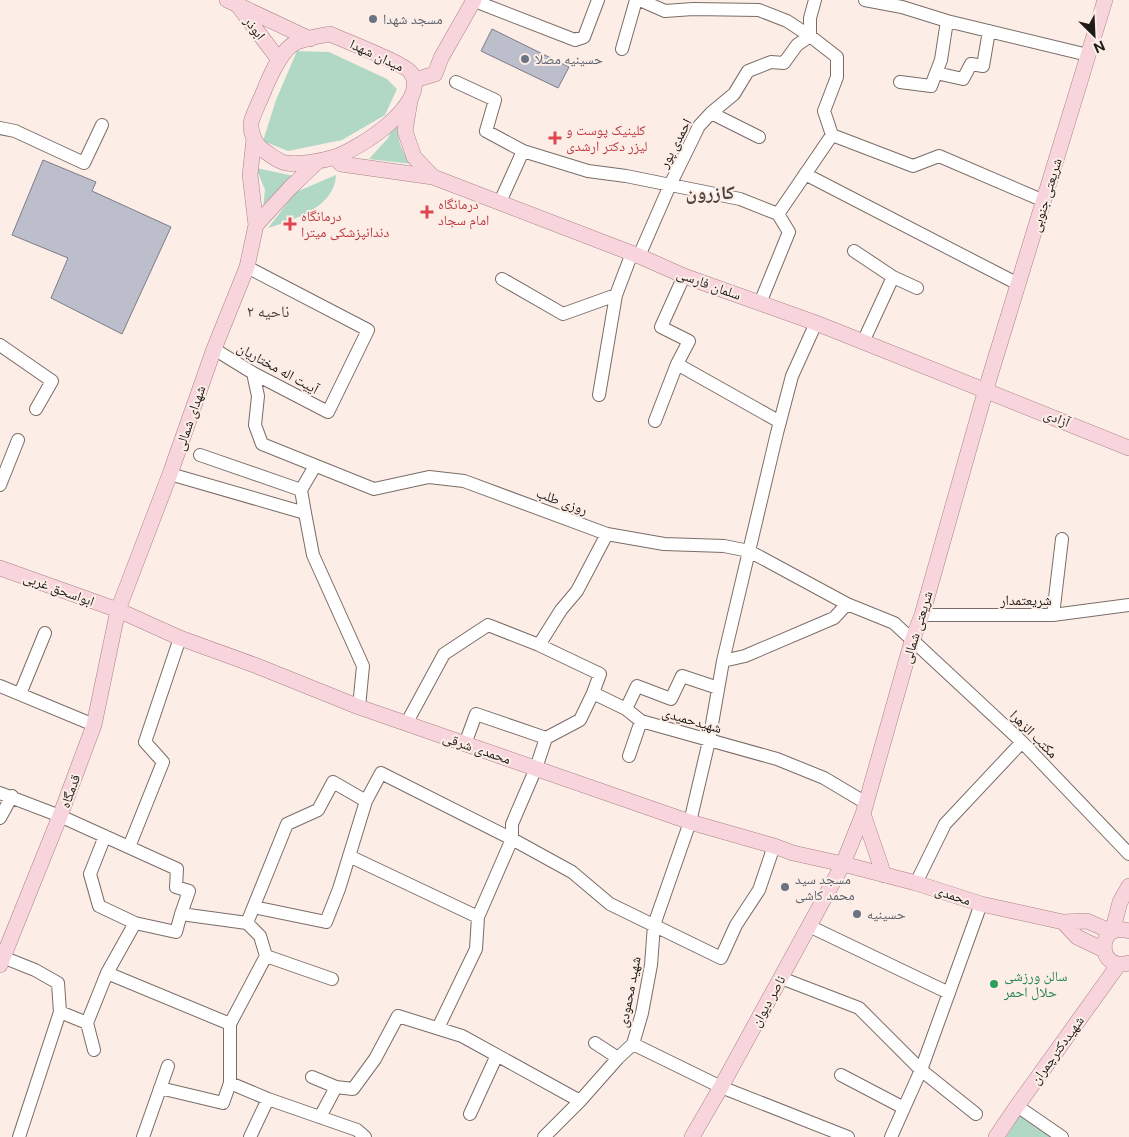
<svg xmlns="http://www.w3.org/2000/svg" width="1129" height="1137" font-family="'Public Sans','Noto Naskh Arabic',sans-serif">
<rect width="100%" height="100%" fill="#fceee7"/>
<path fill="#b0d8c4" d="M 297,51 L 329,52 L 387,79 L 397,89 L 385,115 L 342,140 L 288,151 L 263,141 L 276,100 Z
M 397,119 C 398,140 399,148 412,164 L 369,159 L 388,138 Z
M 256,168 L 294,176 L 263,209 L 265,190 Z
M 336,175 C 335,207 294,220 268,228 L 296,192 Z
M 1019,1116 L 1050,1137 L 1006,1137 Z"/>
<path fill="#bdbecb" stroke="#7b7c88" d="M 492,29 L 569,67 L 558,88 L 481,51 Z
M 43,160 L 96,182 L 92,191 L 171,227 L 122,334 L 51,298 L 68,258 L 12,235 Z"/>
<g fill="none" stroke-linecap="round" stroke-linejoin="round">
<g stroke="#7a6d67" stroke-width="14">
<path id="minor" d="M 472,0 L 575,40 L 584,37 L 598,0
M 865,0 L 902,7 L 947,21 L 1088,55
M 622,49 L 636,0
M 936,73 L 963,79 L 971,64 L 983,66 L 989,31
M 456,82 L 495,100 L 486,131 L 523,151 L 500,202
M 900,82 L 931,86 L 941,60 L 947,21
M 711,113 L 759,137
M 0,128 L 15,131 L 84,163 L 102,125
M 832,135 L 913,166 L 939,156 L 1044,201
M 523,151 L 588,171 L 626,176 L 740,199 L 778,214
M 805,174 L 1018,284
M 854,251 L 893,277 L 863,342
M 639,256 L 670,185 L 699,126 L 711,113 L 734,94 L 748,71 L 771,62 L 784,63 L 797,45 L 810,36 L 787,21 L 759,10 L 693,9 L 665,11 L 640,0
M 684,276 L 661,327 L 689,341 L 677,364 L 780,422
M 893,277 L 917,288
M 502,279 L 563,314 L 616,295
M 760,303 L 789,232 L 778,214 L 832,135 L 824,111 L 837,77 L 837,57 L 810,36 L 810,18 L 815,0
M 0,345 L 52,381 L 36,409
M 214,349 L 253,373 L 328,412 L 368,330 L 247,267
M 253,373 L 258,396 L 255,425 L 262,444 L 374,489 L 429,477 L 464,481 L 607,534 L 664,544 L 724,546 L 749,551 L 847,604 L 894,623 L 1022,742 L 1129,854
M 599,395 L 616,295 L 632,253
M 655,421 L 677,364
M 200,455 L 301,490
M 170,474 L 305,513 L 313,555 L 363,666 L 359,707
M 0,485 L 18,440
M 305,513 L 301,490 L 315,466
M 922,615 L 1053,615 L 1129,605
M 1053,615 L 1062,539
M 539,645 L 600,674 L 593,693 L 626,709 L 641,721 L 777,759 L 824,778 L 866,803
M 723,661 L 745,656 L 834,618 L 847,604
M 0,686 L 94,725
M 20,694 L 45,633
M 626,709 L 637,686 L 671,699 L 682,676 L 718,688
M 406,724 L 444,654 L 488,625 L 539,645 L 561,610 L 577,591 L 607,534
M 465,744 L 476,714 L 546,738
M 629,756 L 641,721
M 0,793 L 60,816 L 177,869 L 176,887 L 189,891 L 181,914 L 247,923 L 287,824 L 318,810 L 333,782 L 366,801 L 381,773 L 512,839 L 572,872 L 610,904 L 721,958 L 736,925 L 759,890 L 774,846
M 0,818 L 12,796
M 129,847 L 163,762 L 145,742 L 180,638
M 349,856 L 478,917
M 916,883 L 945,824 L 1022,742
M 254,907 L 326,922 L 339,889 L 366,801
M 135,923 L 176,932 L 181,914
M 247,923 L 260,936 L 266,956 L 332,979
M 809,926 L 949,993
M 0,956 L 35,970 L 58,983 L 60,1012 L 19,1137
M 107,973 L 230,1024
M 781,978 L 859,1008 L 921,1070 L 976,1114
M 60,1012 L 87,1023
M 438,1028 L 476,949 L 478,917 L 512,839 L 512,824 L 536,768 L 546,738 L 580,720 L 593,693
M 595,1043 L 618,1058
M 633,1044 L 721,1087 L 848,1137
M 94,1050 L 87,1023 L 107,973 L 135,923 L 99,906 L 90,874 L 105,836
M 841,1075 L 904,1108
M 312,1077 L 336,1087
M 230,1083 L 230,1024 L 266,956
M 160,1088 L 223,1103 L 230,1083 L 268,1099 L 357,1130 L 365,1137
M 1017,1106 L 1062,1137
M 470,1114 L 497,1055
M 320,1117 L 336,1087 L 353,1089 L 375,1059 L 398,1016 L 462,1036 L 580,1101
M 143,1137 L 168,1066
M 250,1137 L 268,1099
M 544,1137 L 580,1101 L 618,1058 L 633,1044 L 642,1013 L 651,965 L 654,925 L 690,822 L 709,741 L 723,661 L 777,433 L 792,376 L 816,323
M 891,1137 L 921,1070 L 981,904"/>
</g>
<g stroke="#a98187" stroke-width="16">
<path id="major" d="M 227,0 L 310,39
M 239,7 L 279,60
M 330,34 C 343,40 406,64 411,73 C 431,103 359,149 335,157 C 322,161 300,165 286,163 C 279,162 272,156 266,152 C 257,147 250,135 251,123 C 252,116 262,97 265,88 C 271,74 282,48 297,42 C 307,38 319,36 330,34 Z
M 415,79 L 418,79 L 435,74 L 441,58 L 474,0
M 410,101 L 405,131 L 414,157 L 433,177
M 335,157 L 341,164 L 433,177 L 639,256 L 684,276 L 816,323 L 1129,448
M 256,225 L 290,188 L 318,161
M 0,568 L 118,610 L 180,638 L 257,666 L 359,707 L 690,822 L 774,846 L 793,853 L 843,864 L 916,883 L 981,904 L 1063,922 L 1087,921 L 1112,932 L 1120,902 L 1129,886
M 863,814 L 884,875
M 1063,922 L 1077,937 L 1104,950
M 1129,931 C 1096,920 1096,973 1129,963
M 0,965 L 60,816 L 94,725 L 118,610 L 170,474 L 214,349 L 247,267 L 256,225 L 250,175 L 254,139
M 692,1137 L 721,1087 L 843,864 L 863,814 L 912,641 L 922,615 L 986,389 L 1105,0
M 996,1137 L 1017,1106 L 1119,964"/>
</g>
<use href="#minor" stroke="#fff" stroke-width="12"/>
<use href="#major" stroke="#f8d5dc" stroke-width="15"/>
</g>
<g fill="#6b7280" stroke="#fceee7" stroke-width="2">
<circle cx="373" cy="19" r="5"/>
<circle cx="525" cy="59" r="5"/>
<circle cx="785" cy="887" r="5"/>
<circle cx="857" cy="914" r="5"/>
</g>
<g fill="#e0444e" stroke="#fceee7" stroke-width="2">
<path d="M552.5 130.5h5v5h5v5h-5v5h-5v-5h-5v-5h5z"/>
<path d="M424.5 204.5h5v5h5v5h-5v5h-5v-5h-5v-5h5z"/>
<path d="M287.5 216.5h5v5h5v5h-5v5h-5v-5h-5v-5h5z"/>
</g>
<circle fill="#2e9e5b" stroke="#fceee7" stroke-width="2" cx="994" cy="984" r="5"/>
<g text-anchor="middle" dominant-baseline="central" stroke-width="4" stroke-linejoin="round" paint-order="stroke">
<g font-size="14" fill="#5b616d" stroke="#fceee7" text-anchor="start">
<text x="383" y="19">مسجد شهدا</text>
<text x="535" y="59">حسینیه مصلا</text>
<text x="795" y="879">مسجد سید<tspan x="795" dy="16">محمد کاشی</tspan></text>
<text x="867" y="914">حسینیه</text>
</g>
<g font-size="14" fill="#1f1a17" stroke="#fceee7">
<text transform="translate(255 28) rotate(53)">ابوذر</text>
<text transform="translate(377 55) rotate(25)">میدان شهدا</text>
<text transform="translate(675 143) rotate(-62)">احمدی پور</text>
<text transform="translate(1046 195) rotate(-73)">شریعتی جنوبی</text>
<text transform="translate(709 284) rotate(20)">سلمان فارسی</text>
<text transform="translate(278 368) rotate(29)">آییت اله مختاریان</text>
<text transform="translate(190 418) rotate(-71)">شهدای شمالی</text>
<text transform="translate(1057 418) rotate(22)">آزادی</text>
<text transform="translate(562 501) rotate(20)">روزی طلب</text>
<text transform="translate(59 589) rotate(20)">ابواسحق غربی</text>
<text x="1026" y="600">شریعتمدار</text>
<text transform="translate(917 627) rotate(-73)">شریعتی شمالی</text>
<text transform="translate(692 720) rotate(16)">شهیدحمیدی</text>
<text transform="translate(1034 734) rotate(45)">مکتب الزهرا</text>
<text transform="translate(477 748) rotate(19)">محمدی شرقی</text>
<text transform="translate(70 791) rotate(-70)">قدمگاه</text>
<text transform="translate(953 895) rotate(18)">محمدی</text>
<text transform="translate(629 992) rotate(-79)">شهید محمودی</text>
<text transform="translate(768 1001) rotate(-61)">ناصر دیوان</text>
<text transform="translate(1057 1050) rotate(-54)">شهیددکترچمران</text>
</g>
<g font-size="14" fill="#be3a42" stroke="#fceee7" text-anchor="start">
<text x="566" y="130">کلینیک پوست و<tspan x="566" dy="16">لیزر دکتر ارشدی</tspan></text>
<text x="438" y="204">درمانگاه<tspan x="438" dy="16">امام سجاد</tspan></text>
<text x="301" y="216">درمانگاه<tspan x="301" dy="16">دندانپزشکی میترا</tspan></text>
</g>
<g font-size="14" fill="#27864d" stroke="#fceee7" text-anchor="start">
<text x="1004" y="976">سالن ورزشی<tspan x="1004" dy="16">حلال احمر</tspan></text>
</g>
<g font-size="16" fill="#4d423c" stroke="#fceee7">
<text x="268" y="311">ناحیه ۲</text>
</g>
<g font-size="19" font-weight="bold" fill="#4d423c" stroke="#fceee7">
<text x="710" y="192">کازرون</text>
</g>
</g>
<g transform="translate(1094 35) rotate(156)" stroke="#fceee7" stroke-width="4" paint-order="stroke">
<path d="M0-4L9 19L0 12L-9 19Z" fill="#1f1a17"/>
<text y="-8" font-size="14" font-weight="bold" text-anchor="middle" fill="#1f1a17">N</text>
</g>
</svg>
